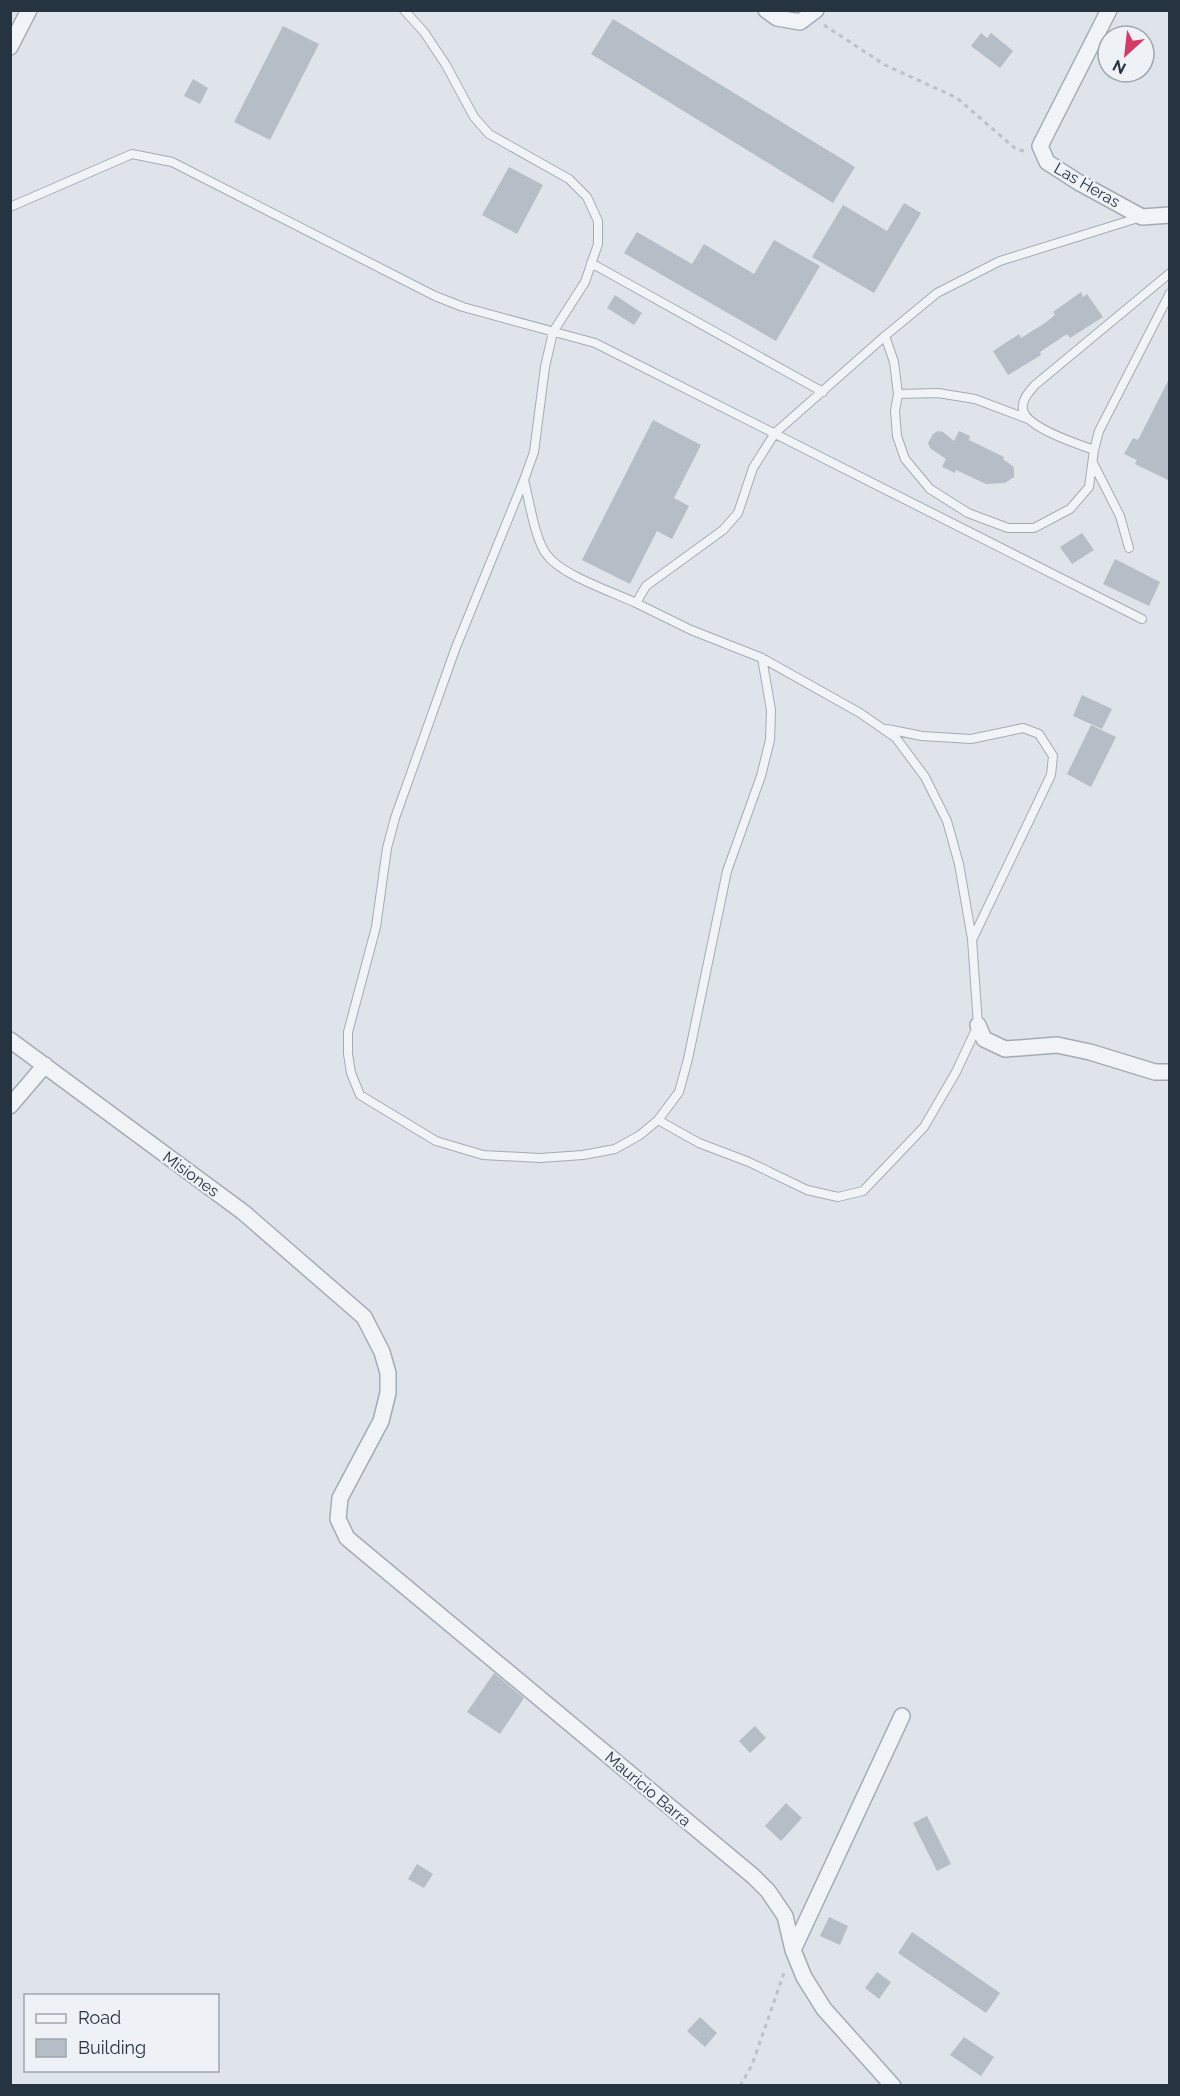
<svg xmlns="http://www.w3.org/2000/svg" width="1180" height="2096" font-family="Raleway,sans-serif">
<rect width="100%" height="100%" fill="#dee4e9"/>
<path fill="#b5bec6" d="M 613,19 L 855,167 L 833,203 L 591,54 Z
M 283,26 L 319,44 L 270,140 L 234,122 Z
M 981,33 L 987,38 L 991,33 L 1013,51 L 1000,68 L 971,46 Z
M 193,79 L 208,88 L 200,104 L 184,96 Z
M 509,167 L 543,185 L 517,234 L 482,215 Z
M 904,203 L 921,213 L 874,293 L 812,257 L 843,205 L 887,231 Z
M 637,232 L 692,264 L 704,244 L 754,274 L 774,240 L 820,266 L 776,341 L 624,253 Z
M 1081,292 L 1083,297 L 1087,294 L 1103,317 L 1070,338 L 1067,334 L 1040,352 L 1041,355 L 1008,375 L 993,351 L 1019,334 L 1021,338 L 1045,323 L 1055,315 L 1053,312 Z
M 615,295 L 642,313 L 634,325 L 607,308 Z
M 1170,377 L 1170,481 L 1135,464 L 1137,460 L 1124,454 L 1133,438 L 1138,440 Z
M 653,420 L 701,445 L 674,498 L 689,506 L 672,539 L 657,531 L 630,584 L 582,560 Z
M 938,431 L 943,432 L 954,441 L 959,431 L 970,436 L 969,440 L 1004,457 L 1003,459 L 1014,467 L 1014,477 L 1005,483 L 986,484 L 956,470 L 955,473 L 942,467 L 946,459 L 930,448 L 928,443 L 933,434 Z
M 1082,533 L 1094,550 L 1072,564 L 1060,547 Z
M 1115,559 L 1160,582 L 1149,606 L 1103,584 Z
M 1082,695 L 1112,709 L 1102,729 L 1073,716 Z
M 1091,725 L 1116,737 L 1091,787 L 1067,774 Z
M 494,1673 L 524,1698 L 500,1734 L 467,1712 Z
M 755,1726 L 766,1738 L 750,1753 L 739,1741 Z
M 786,1803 L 802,1818 L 781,1841 L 765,1826 Z
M 927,1816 L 951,1864 L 937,1871 L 913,1823 Z
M 417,1864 L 433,1874 L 424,1888 L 408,1879 Z
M 829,1917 L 848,1926 L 840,1945 L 820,1936 Z
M 912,1932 L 1000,1993 L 986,2013 L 898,1953 Z
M 877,1972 L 891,1982 L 879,1999 L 865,1988 Z
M 700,2017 L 717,2033 L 705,2047 L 687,2031 Z
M 964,2037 L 994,2057 L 981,2076 L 950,2055 Z"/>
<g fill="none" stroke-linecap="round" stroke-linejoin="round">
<g stroke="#a3acb3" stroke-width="10">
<path id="lane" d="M 404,10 L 424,32 L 446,65 L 474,117 L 489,134 L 569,179 L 587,197 L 598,221 L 598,244 L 585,282 L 553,332 L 545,367 L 534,452 L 524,480 L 456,647 L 395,818 L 387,848 L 376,927 L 348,1032 L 348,1054 L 351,1073 L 360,1095 L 436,1141 L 483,1155 L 540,1158 L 583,1155 L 615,1149 L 640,1135 L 658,1120 L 679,1092 L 688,1059 L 727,871 L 761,776 L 770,740 L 771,710 L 762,658
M 10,207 L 132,154 L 172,162 L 435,296 L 463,307 L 595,343 L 1142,619
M 591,263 L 823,392
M 1170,273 L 1035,385 C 1029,392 1021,400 1023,410 C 1027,428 1078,444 1094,450 L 1099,431 L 1170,293
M 885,336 L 894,362 L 898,394 L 895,411 L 897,436 L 905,459 L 930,489 L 968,513 L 1008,528 L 1034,528 L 1070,509 L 1089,487 L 1094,450
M 898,394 L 938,393 L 975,399 L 1028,419
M 1093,463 L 1120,516 L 1129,548
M 524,480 C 529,499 535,541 547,555 C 561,575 613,592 636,603
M 887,729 L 922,736 L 971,739 L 1023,728 L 1039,734 L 1053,756 L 1051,775 L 973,938
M 658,1120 L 699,1143 L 749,1162 L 807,1190 L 838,1197 L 863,1191 L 924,1127 L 956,1072 L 978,1025 L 972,939 L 959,864 L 947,821 L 925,777 L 896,738 L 860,713 L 762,658 L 691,630 L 636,603 L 646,586 L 723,530 L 738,513 L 753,468 L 775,433 L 885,336 L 937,293 L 1000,261 L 1141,217"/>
</g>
<g stroke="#a3acb3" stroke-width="18">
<path id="street" d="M 766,10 L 777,18 L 800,22 L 816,10
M 1109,10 L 1040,146 L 1047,162 L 1078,182 L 1142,217 L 1170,215
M 10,47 L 29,10
M 978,1025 L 984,1039 L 1005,1049 L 1057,1045 L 1090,1052 L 1155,1072 L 1170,1072
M 10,1040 L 243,1212 L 364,1317 L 382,1352 L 388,1373 L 388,1393 L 381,1421 L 340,1498 L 338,1519 L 347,1538 L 753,1876 L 768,1891 L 785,1916 L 793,1950 L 804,1977 L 824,2009 L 893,2086
M 10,1106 L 45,1065
M 793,1950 L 902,1716"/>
</g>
<path stroke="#bcc2c8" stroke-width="3" stroke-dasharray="4.5 4.5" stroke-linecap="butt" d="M 824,25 L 885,65 L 957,98 L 1017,150 L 1025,151
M 740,2086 L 752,2065 L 785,1970"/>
<use href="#lane" stroke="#f1f4f7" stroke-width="8"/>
<use href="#street" stroke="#f1f4f7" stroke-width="15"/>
</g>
<g text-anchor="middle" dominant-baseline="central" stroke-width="4.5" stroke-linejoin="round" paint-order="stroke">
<g font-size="16" fill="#263441" stroke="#eef2f6">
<text transform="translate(1087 185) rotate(30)">Las Heras</text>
<text transform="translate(191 1174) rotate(36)">Misiones</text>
<text transform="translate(648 1789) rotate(40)">Mauricio Barra</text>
</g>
</g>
<rect width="1180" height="2096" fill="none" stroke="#263441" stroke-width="24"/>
<rect x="24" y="1994" width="195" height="78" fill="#eef2f6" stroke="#9ea6ae" stroke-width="1.5"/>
<rect x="36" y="2014" width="30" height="9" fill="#f1f4f7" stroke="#9ea6ae" stroke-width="1.5"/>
<text x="78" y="2024" font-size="18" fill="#263441">Road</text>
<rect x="36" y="2039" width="30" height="18" fill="#b5bec6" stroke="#9ea6ae" stroke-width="1.5"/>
<text x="78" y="2054" font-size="18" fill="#263441">Building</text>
<g transform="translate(1126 54) rotate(207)"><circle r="28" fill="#eef2f6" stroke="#9ea6ae" stroke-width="1.5"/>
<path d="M0-4.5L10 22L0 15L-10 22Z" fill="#d63b67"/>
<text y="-9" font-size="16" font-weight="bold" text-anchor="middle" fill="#263441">N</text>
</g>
</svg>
